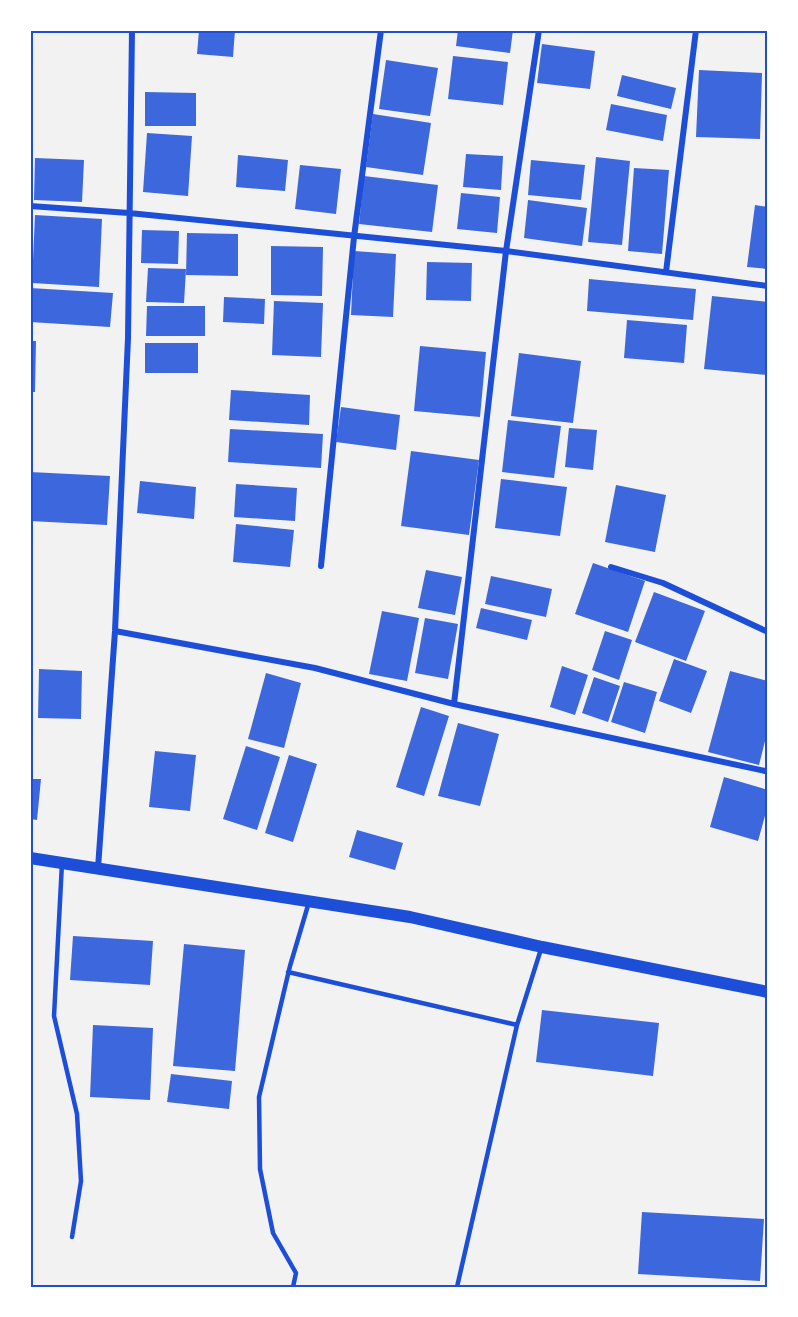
<svg xmlns="http://www.w3.org/2000/svg" width="798" height="1317" font-family="Karla,sans-serif">
<rect width="100%" height="100%" fill="#f2f2f2"/>
<path fill="#3d67dc" d="M 199,30 L 235,30 L 233,57 L 197,54 Z
M 458,30 L 513,30 L 510,53 L 456,46 Z
M 542,44 L 595,51 L 590,89 L 537,83 Z
M 453,56 L 508,62 L 503,105 L 448,99 Z
M 386,60 L 438,68 L 430,116 L 379,109 Z
M 699,70 L 762,73 L 760,139 L 696,137 Z
M 622,75 L 676,88 L 671,109 L 617,96 Z
M 145,92 L 196,93 L 196,126 L 145,126 Z
M 611,104 L 667,115 L 663,141 L 606,130 Z
M 373,114 L 431,123 L 423,175 L 366,167 Z
M 147,133 L 192,136 L 188,196 L 143,192 Z
M 466,154 L 503,156 L 501,190 L 463,187 Z
M 238,155 L 288,160 L 285,191 L 236,187 Z
M 596,157 L 630,161 L 622,245 L 588,242 Z
M 35,158 L 84,160 L 82,202 L 34,200 Z
M 531,160 L 585,165 L 581,200 L 528,195 Z
M 300,165 L 341,169 L 336,214 L 295,209 Z
M 634,168 L 669,170 L 662,254 L 628,251 Z
M 364,176 L 438,185 L 432,232 L 359,224 Z
M 461,193 L 500,197 L 497,233 L 457,229 Z
M 528,200 L 587,208 L 582,246 L 524,238 Z
M 755,205 L 768,207 L 768,269 L 747,267 Z
M 35,215 L 102,219 L 99,287 L 32,283 Z
M 142,230 L 179,231 L 178,264 L 141,263 Z
M 187,233 L 238,234 L 238,276 L 186,275 Z
M 271,246 L 323,247 L 322,296 L 271,295 Z
M 354,251 L 396,254 L 393,317 L 351,315 Z
M 427,262 L 472,263 L 471,301 L 426,300 Z
M 148,268 L 186,269 L 184,303 L 146,302 Z
M 589,279 L 696,289 L 693,320 L 587,311 Z
M 30,288 L 113,293 L 110,327 L 30,322 Z
M 712,296 L 768,302 L 768,375 L 704,369 Z
M 224,297 L 265,299 L 264,324 L 223,322 Z
M 274,301 L 323,303 L 321,357 L 272,355 Z
M 147,306 L 205,306 L 205,336 L 146,336 Z
M 627,320 L 687,325 L 684,363 L 624,358 Z
M 30,341 L 36,341 L 35,392 L 30,392 Z
M 145,343 L 198,343 L 198,373 L 145,373 Z
M 420,346 L 486,352 L 480,417 L 414,411 Z
M 519,353 L 581,361 L 573,423 L 511,416 Z
M 231,390 L 310,395 L 309,425 L 229,420 Z
M 341,407 L 400,415 L 396,450 L 336,442 Z
M 508,420 L 561,426 L 554,478 L 502,472 Z
M 569,428 L 597,430 L 593,470 L 565,467 Z
M 230,429 L 323,434 L 321,468 L 228,462 Z
M 411,451 L 479,460 L 469,535 L 401,526 Z
M 30,472 L 110,476 L 107,525 L 30,521 Z
M 501,479 L 567,487 L 560,536 L 495,528 Z
M 140,481 L 196,487 L 194,519 L 137,513 Z
M 236,484 L 297,488 L 295,521 L 234,517 Z
M 616,485 L 666,495 L 655,552 L 605,542 Z
M 236,524 L 294,530 L 290,567 L 233,562 Z
M 593,563 L 645,581 L 628,632 L 575,614 Z
M 426,570 L 462,577 L 455,615 L 418,608 Z
M 491,576 L 552,589 L 546,617 L 485,604 Z
M 654,592 L 705,611 L 686,661 L 635,642 Z
M 481,608 L 532,620 L 527,640 L 476,628 Z
M 382,611 L 419,618 L 407,681 L 369,674 Z
M 425,618 L 458,624 L 448,679 L 415,673 Z
M 605,631 L 632,640 L 619,680 L 592,670 Z
M 674,659 L 707,671 L 691,713 L 659,701 Z
M 562,666 L 588,675 L 575,715 L 550,707 Z
M 39,669 L 82,671 L 81,719 L 38,718 Z
M 730,671 L 768,681 L 768,729 L 759,765 L 708,752 Z
M 266,673 L 301,683 L 284,748 L 248,739 Z
M 594,677 L 620,686 L 608,722 L 582,713 Z
M 624,682 L 657,692 L 645,733 L 611,722 Z
M 421,707 L 449,716 L 424,796 L 396,787 Z
M 458,723 L 499,734 L 480,806 L 438,796 Z
M 246,746 L 280,757 L 257,830 L 223,819 Z
M 155,751 L 196,755 L 190,811 L 149,807 Z
M 289,755 L 317,764 L 293,842 L 265,833 Z
M 724,777 L 768,790 L 768,805 L 758,841 L 710,827 Z
M 30,779 L 41,779 L 37,820 L 30,819 Z
M 357,830 L 403,843 L 395,870 L 349,857 Z
M 73,936 L 153,941 L 150,985 L 70,980 Z
M 184,944 L 245,950 L 235,1071 L 173,1066 Z
M 542,1010 L 659,1023 L 653,1076 L 536,1062 Z
M 93,1025 L 153,1028 L 150,1100 L 90,1097 Z
M 171,1074 L 232,1081 L 229,1109 L 167,1102 Z
M 642,1212 L 764,1219 L 760,1281 L 638,1274 Z"/>
<g fill="none" stroke-linecap="round" stroke-linejoin="round">
<path stroke="#1d4ed8" stroke-width="4.5" d="M 62,863 L 54,1016 L 77,1114 L 81,1181 L 72,1237
M 288,972 L 517,1025
M 293,1287 L 296,1273 L 273,1233 L 260,1169 L 259,1097 L 290,966 L 309,902
M 457,1287 L 517,1025 L 541,949"/>
<path stroke="#1d4ed8" stroke-width="6" d="M 30,206 L 129,213 L 506,251 L 768,286
M 666,272 L 696,30
M 321,566 L 354,237 L 381,30
M 611,567 L 663,583 L 768,632
M 115,631 L 315,668 L 454,704 L 765,771
M 454,704 L 506,251 L 539,30
M 98,868 L 115,631 L 128,338 L 132,30"/>
<path stroke="#1d4ed8" stroke-width="12" d="M 30,858 L 410,917 L 542,947 L 768,992"/>
</g>
<rect width="798" height="1317" fill="none" stroke="#ffffff" stroke-width="63"/>
<rect x="32" y="32" width="734" height="1254" fill="none" stroke="#1d4ed8" stroke-width="2"/>
</svg>
